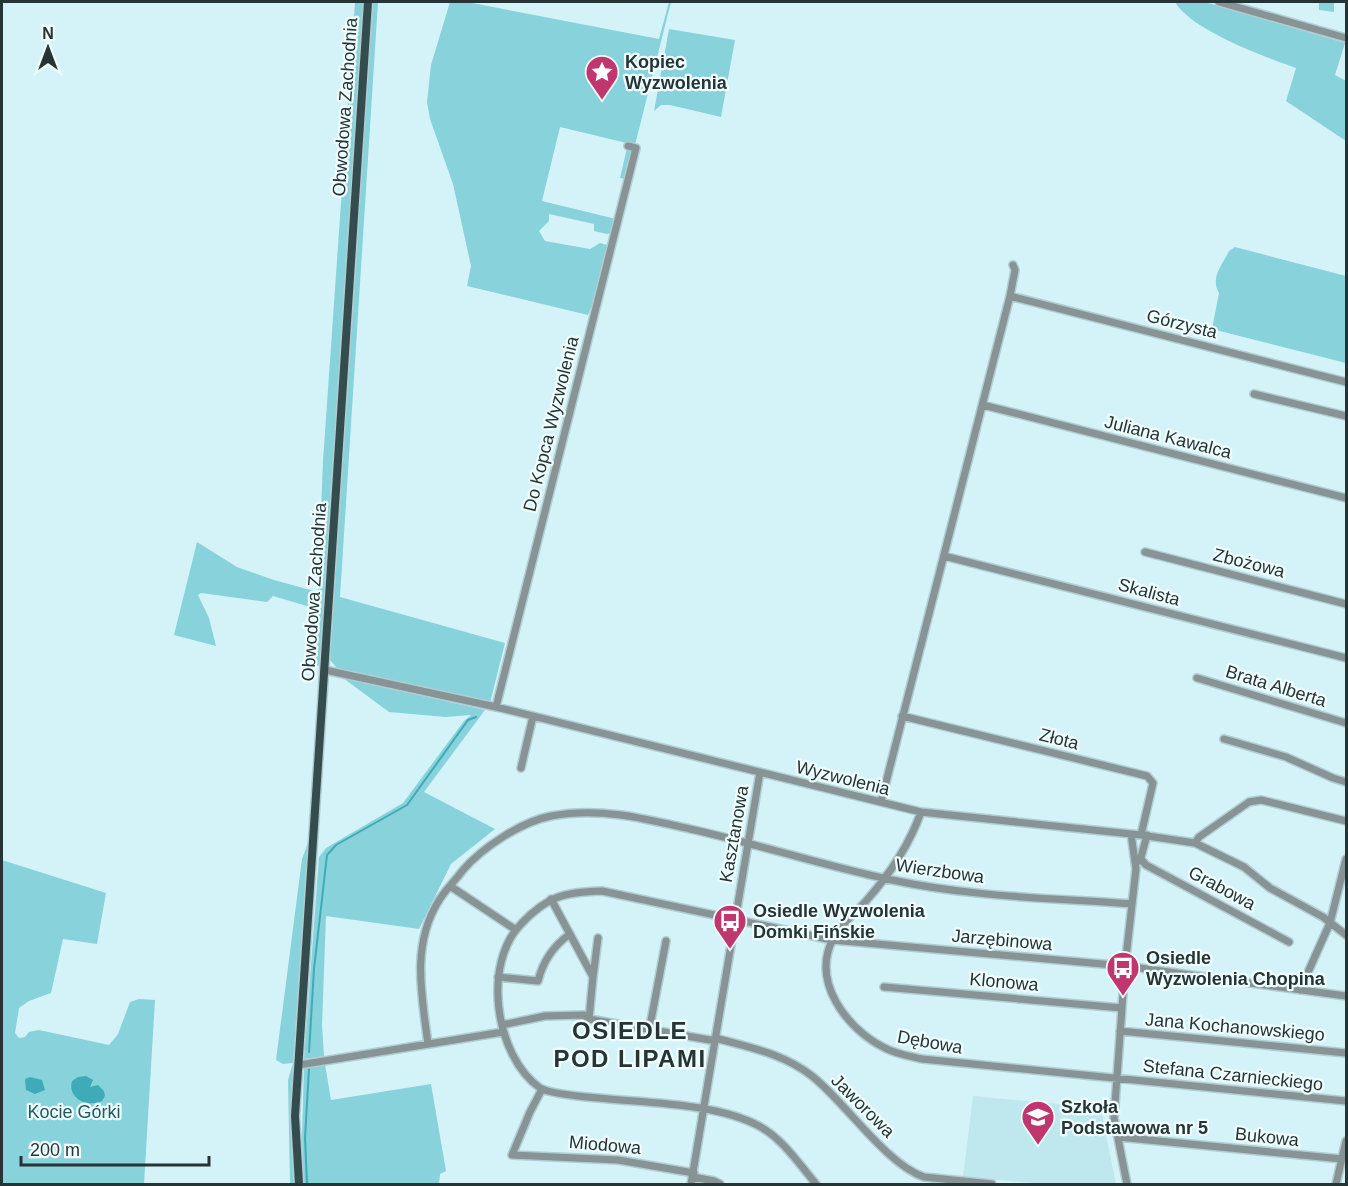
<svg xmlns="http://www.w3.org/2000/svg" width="1348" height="1186" font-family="Arial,sans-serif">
<rect width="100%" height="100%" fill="#d4f3f8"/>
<path fill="#bfe8ee" d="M 973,1096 L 1103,1108 L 1102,1115 L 1116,1184 L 1046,1184 L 963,1177 Z"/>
<path fill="#87d2db" d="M 355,2 L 365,2 L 321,662 L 318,666 L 316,665 L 317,609 L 273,596 L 267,602 L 201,593 L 198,595 L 209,618 L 216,646 L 174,635 L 197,542 L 237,567 L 274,580 L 318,592 L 323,461 Z
M 372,2 L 378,2 L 340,597 L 505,643 L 490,703 L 337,668 L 330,660 Z
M 450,2 L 467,2 L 659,39 L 669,2 L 671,2 L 635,145 L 560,127 L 542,201 L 616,219 L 612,233 L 607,234 L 594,231 L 594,224 L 549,214 L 549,221 L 539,231 L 545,241 L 590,249 L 600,243 L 607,245 L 608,248 L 595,298 L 588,315 L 467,286 L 471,266 L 453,184 L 430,119 L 427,102 L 431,65 Z
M 1175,2 L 1205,2 L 1345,43 L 1335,75 L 1346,81 L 1346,141 L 1286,101 L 1296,68 C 1265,57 1191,30 1175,2 Z
M 1319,2 L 1334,2 L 1334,12 L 1319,10 Z
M 669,29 L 735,40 L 721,117 L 670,105 L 661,105 L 654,111 Z
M 627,148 L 633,150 L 626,179 L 620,178 Z
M 1235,247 L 1346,276 L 1346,363 L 1212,329 L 1219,293 C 1210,277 1222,266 1229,251 Z
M 343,678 L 485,710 L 424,792 L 495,829 L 451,864 L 419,929 L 326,916 L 322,1025 L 324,1056 L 304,1059 L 319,857 L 326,848 L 403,803 L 464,721 L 471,715 L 446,717 L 389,712 Z
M 309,840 L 293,1063 L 292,1139 L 295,1184 L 290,1184 L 288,1080 L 293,1063 L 283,1064 L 276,1060 L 302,859 Z
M 2,860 L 106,893 L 97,944 L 63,939 L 51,993 L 29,1001 L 19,1008 L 15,1033 L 19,1038 L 25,1037 L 29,1032 L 39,1030 L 109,1045 L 118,1034 L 130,1002 L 139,999 L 155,1000 L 144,1184 L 2,1184 Z
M 325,1064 L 331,1100 L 431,1084 L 446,1171 L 440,1174 L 439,1184 L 303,1184 L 302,1135 L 304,1068 Z"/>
<path fill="#3fabb8" d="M 86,1076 L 93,1080 L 90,1087 L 98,1085 L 104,1091 L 105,1096 L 102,1101 C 87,1108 67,1098 72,1081 L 78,1077 Z
M 30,1077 L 42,1080 L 45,1090 L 35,1094 L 26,1090 L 25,1079 Z"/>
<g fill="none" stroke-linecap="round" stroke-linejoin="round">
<path stroke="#3fabb8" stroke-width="2" d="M 309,1052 L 314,969 L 327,855 L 336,845 L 407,805 L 468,720 L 476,717
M 307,1184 L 305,1138 L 309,1069"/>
<g stroke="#b1cdd1" stroke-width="10">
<path id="minor" d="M 1219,2 L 1346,38
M 1010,296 L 1346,382
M 1254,394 L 1346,416
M 983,405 L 1346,498
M 1145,552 L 1346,604
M 944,556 L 1346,658
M 325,670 L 496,707 L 921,812 L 1141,835 L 1195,843 L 1244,867 L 1270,888 L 1323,917 L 1346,935
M 1197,678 L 1346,723
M 496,707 L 636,148 L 628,146
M 902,716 L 1147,776 L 1153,783 L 1141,835
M 1224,739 L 1286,757 L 1333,778 L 1346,782
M 521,768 L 533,716
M 881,802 L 1010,296 L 1015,270 L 1013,265
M 921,812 C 909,846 890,874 866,901 C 856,912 840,925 833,939 C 811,981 846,1028 883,1047 C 895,1054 909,1056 922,1059 L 1346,1101
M 1195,843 L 1199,837 L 1249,802 L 1261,800 L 1346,821
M 1141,859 L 1146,865 L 1289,942
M 1140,861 L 1147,835
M 450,886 L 516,930
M 551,899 L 593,977 L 589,1019
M 498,977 L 538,981 C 543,961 553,946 570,934
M 593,977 L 598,938
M 884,987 L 1122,1008
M 1300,990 L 1330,923 L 1346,859
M 502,1025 L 545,1016 L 584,1015 L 589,1019 L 710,1040 L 719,1039 C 752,1048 784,1054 812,1076 C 845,1102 886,1164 924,1177 L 992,1184
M 649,1031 L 666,941
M 1120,1031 L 1346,1053
M 428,1044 C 422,997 411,946 438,902 C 444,891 455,881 463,870 C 483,847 521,822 551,816 C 599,807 643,818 690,829 C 758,844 824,866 892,880 C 971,897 1052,898 1132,904
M 299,1065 L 503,1032
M 542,1089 L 530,1112 L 512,1155 L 618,1160 L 694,1173
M 1118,1137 L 1342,1159
M 693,1177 L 714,1181 L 720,1184
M 691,1184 L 760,772
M 816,1184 C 799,1164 783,1139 759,1126 C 716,1103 647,1103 598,1098 C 586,1097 550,1094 540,1088 C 495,1056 482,964 521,924 C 547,896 565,892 602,891 L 832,940 L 1125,966 L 1346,996
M 1127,1184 L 1114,1118 L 1125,966 L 1136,869 L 1131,834
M 1336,1184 L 1346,1141"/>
</g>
<g stroke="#b1cdd1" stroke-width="11">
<path id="major" d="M 299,1184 L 295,1116 L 368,2"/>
</g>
<use href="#minor" stroke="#879395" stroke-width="7"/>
<use href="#major" stroke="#354c4f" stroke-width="8"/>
</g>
<defs>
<g id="sight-pin" transform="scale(1.725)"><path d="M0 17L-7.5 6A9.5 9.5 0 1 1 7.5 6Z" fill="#c0366f" stroke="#f0fdfe"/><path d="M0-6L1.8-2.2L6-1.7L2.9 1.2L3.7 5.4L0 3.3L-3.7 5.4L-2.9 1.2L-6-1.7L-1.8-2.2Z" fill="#fff"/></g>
<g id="bus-pin" transform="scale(1.725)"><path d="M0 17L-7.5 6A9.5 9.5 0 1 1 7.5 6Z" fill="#c0366f" stroke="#f0fdfe"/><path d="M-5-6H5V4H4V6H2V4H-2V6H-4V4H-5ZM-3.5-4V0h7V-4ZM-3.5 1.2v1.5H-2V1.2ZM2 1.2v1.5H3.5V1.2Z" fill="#fff"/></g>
<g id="school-pin" transform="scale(1.725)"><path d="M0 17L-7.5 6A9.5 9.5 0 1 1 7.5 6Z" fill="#c0366f" stroke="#f0fdfe"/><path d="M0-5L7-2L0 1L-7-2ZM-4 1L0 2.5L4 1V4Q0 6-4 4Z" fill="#fff"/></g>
</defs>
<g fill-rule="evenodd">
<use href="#sight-pin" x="602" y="72"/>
<use href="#bus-pin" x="730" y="921"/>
<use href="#bus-pin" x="1123" y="968"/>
<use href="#school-pin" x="1038" y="1117"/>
</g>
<g text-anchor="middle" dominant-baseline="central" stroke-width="4.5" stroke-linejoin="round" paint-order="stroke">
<g font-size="18" font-weight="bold" fill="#273435" stroke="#f0fdfe" text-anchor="start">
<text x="625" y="62">Kopiec<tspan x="625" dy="21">Wyzwolenia</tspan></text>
<text x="753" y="911">Osiedle Wyzwolenia<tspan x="753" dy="21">Domki Fińskie</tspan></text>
<text x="1146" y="958">Osiedle<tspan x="1146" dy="21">Wyzwolenia Chopina</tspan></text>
<text x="1061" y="1107">Szkoła<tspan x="1061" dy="21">Podstawowa nr 5</tspan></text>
</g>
<g font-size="18" fill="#273435" stroke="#f0fdfe">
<text transform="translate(345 107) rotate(-86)">Obwodowa Zachodnia</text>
<text transform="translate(1182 324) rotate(14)">Górzysta</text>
<text transform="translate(551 424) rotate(-76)">Do Kopca Wyzwolenia</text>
<text transform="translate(1168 437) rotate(14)">Juliana Kawalca</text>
<text transform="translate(1249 563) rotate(14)">Zbożowa</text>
<text transform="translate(314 592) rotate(-86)">Obwodowa Zachodnia</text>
<text transform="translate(1149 592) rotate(15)">Skalista</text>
<text transform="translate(1276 686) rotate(17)">Brata Alberta</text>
<text transform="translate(1059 739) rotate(14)">Złota</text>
<text transform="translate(843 778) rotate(14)">Wyzwolenia</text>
<text transform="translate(734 834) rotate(-80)">Kasztanowa</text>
<text transform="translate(940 871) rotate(8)">Wierzbowa</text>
<text transform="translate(1222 888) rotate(28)">Grabowa</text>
<text transform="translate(1002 940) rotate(5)">Jarzębinowa</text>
<text transform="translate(1004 982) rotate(5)">Klonowa</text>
<text transform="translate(1235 1027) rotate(5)">Jana Kochanowskiego</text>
<text transform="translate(930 1042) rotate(10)">Dębowa</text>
<text transform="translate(1233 1075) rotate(6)">Stefana Czarnieckiego</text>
<text transform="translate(863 1106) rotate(45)">Jaworowa</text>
<text transform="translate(1267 1137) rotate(6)">Bukowa</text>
<text transform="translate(605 1145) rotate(5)">Miodowa</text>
</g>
<g font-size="18" fill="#205b62" stroke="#f0fdfe">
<text x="74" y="1112">Kocie Górki</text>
</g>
<g font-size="24" font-weight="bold" letter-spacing="1.5" fill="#273435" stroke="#f0fdfe">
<text x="630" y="1030">OSIEDLE<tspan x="630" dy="28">POD LIPAMI</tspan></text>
</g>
</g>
<rect width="1348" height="1186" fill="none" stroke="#273435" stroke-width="6"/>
<g transform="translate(48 48)" stroke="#f0fdfe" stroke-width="4.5" paint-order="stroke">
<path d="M0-4.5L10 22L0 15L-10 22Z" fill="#273435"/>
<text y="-9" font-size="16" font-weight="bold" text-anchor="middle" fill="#273435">N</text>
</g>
<path d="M21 1156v9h188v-9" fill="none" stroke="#273435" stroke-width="3"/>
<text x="30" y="1156" font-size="18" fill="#273435" stroke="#f0fdfe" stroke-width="4.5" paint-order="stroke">200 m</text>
</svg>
